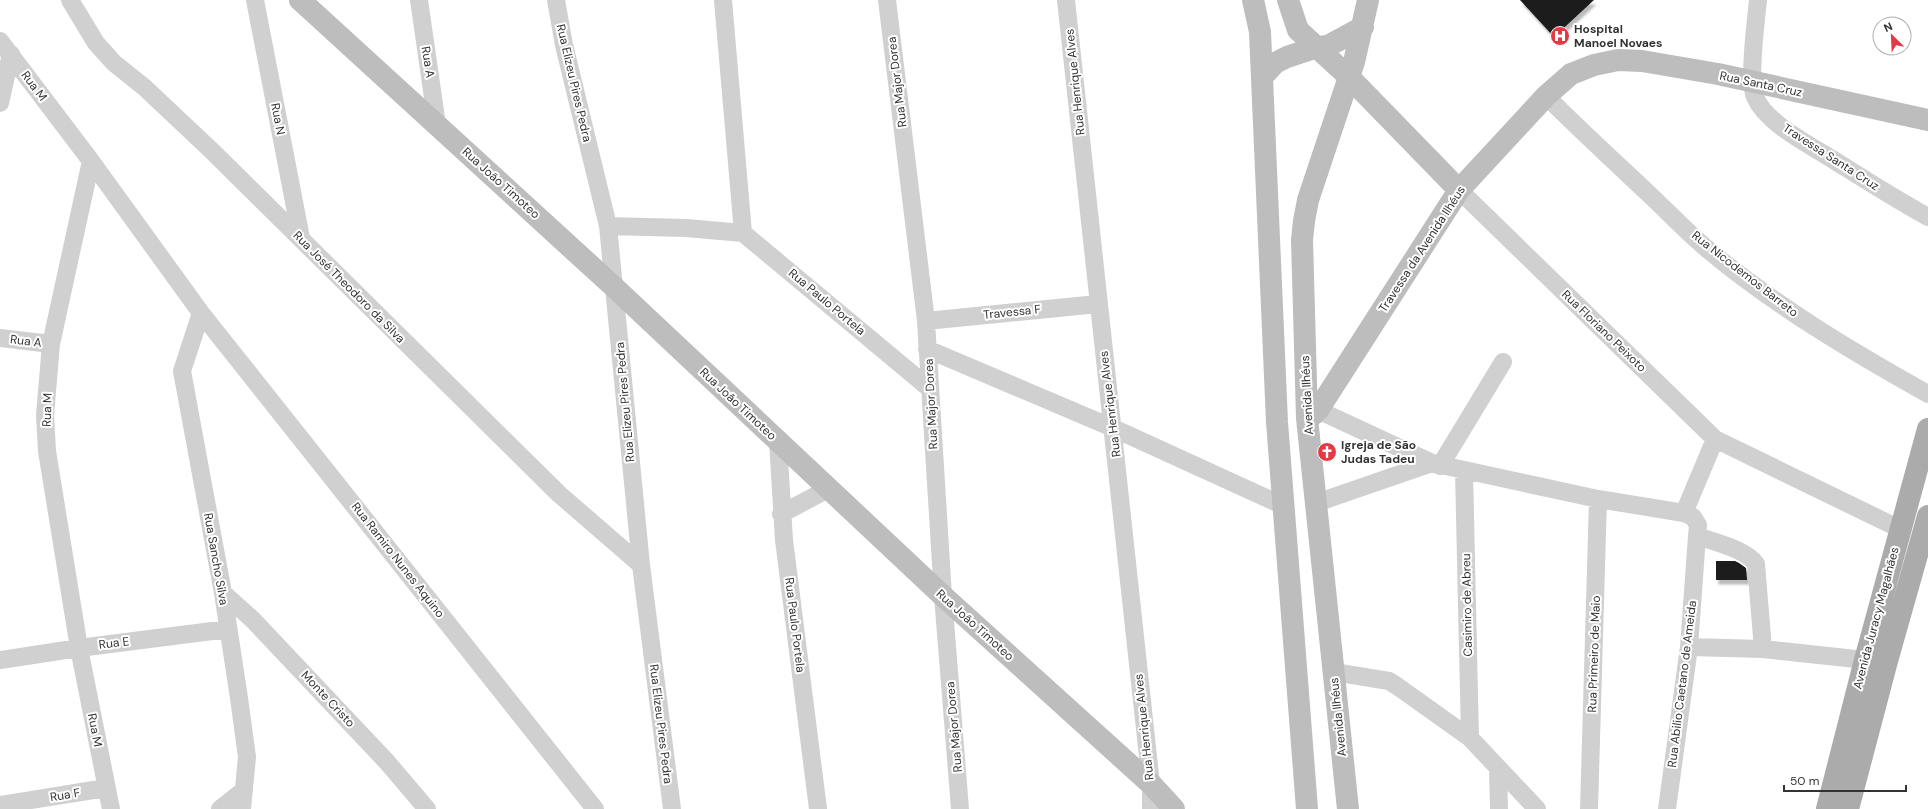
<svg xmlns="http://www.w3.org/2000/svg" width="1928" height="809" font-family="'DM Sans',sans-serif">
<defs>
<filter id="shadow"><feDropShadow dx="2.5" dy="4.5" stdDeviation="1" flood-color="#0004"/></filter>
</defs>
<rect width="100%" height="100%" fill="#fff"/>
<path fill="#1a1a1a" filter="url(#shadow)" d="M 1520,0 L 1594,0 L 1554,37 Z
M 1716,561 L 1735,561 L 1739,563 L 1746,568 L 1747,580 L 1716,580 Z"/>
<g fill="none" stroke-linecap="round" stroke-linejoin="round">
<path stroke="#d0d0d0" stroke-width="18" d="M 70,0 L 96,43 L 114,63 L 144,87 L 212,151 L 559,494 L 641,565
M 255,0 L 301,238
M 419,0 L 437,125
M 556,0 L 564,45 L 608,226 L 641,565 L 672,809
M 723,0 L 743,233
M 887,0 L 926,321 L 943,596 L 960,809
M 1066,0 L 1151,784 L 1151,809
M 1758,0 C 1756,20 1748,82 1755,97 C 1766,123 1808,144 1832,159 C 1864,179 1895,199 1928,217
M 0,41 L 91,161 L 201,313 L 595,809
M 1546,96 C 1580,130 1616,163 1651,196 C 1669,213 1687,232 1706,248 C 1774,305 1851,351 1928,394
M 0,103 L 11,54
M 91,161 L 51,344 L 45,415 L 47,451 L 79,648 L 111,809
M 1459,190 L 1715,439 L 1900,529
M 608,226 L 686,228 L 743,233 L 929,388
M 201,313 L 182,371 L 223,593 L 239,698 L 247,757 L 242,809
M 926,321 L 1098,304
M 0,338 L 51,344
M 927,349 L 1113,428 L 1284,506
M 1318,410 L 1432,463 L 1598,499 L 1684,513 L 1693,517 L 1698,525 L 1697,536 C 1714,542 1746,549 1756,564 L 1763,649
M 778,441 L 784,540 L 818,809
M 1440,466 L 1503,362
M 1464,471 L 1470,738
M 1316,503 L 1432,463
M 1684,513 L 1715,439
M 781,514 L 830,488
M 223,593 L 253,620 L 387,762 L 427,809
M 1689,647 L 1763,649 L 1865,660
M 0,660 L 79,648 L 228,629
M 1334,672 L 1389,681 L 1397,686 L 1470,738 L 1537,809
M 1498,768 L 1499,809
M 0,805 L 106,788
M 220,809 L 244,790
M 1589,809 L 1598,499
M 1667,809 L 1689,647 L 1697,536"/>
<path stroke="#bdbdbd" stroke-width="22" d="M 300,0 L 614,287 L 943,596 L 1151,784 L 1174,809
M 1253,0 L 1260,32 L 1277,422 L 1307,809
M 1288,0 L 1298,30 L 1349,77 L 1459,190
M 1263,76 L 1275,63 L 1287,57 L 1317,47 L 1328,46 L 1363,27
M 1307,418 L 1314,414 L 1318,410 L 1459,190 L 1546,96 L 1571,74 L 1594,65 L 1618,60 L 1642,61 L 1718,74 L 1928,120
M 1348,809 L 1307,418 L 1302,240 L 1304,221 L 1308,200 L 1354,62 L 1368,0"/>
<path stroke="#ababab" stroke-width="22" d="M 1827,809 L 1865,660 L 1928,429
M 1848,809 L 1887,661 L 1928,516"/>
</g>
<defs>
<g id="hospital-disc" transform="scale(1)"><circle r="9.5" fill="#e63946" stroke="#fff"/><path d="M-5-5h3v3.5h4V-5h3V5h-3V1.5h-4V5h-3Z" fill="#fff"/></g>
<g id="church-disc" transform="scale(1)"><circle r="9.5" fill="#e63946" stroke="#fff"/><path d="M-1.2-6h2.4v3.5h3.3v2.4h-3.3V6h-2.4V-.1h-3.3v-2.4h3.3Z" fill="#fff"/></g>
</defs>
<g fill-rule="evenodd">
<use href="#hospital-disc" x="1560" y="36"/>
<use href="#church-disc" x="1327" y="452"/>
</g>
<g text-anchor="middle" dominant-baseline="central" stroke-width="4" stroke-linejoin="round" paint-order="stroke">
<g font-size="12" font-weight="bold" fill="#333" stroke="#fff" text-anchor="start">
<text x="1574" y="29">Hospital<tspan x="1574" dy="14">Manoel Novaes</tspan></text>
<text x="1341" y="445">Igreja de São<tspan x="1341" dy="14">Judas Tadeu</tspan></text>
</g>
<g font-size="12" fill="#333" stroke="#fff">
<text transform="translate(428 62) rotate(81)">Rua A</text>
<text transform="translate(897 82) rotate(-97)">Rua Major Dorea</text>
<text transform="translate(1075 82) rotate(-96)">Rua Henrique Alves</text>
<text transform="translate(574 83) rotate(77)">Rua Elizeu Pires Pedra</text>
<text transform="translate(1761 84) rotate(12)">Rua Santa Cruz</text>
<text transform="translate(34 86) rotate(53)">Rua M</text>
<text transform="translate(278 119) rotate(79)">Rua N</text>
<text transform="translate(1831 157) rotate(33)">Travessa Santa Cruz</text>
<text transform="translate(501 183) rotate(42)">Rua João Timoteo</text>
<text transform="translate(1422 249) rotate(-57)">Travessa da Avenida Ilhéus</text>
<text transform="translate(1745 274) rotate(38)">Rua Nicodemos Barreto</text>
<text transform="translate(349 287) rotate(45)">Rua José Theodoro da Silva</text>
<text transform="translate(827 302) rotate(40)">Rua Paulo Portela</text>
<text transform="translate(1012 312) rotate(-6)">Travessa F</text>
<text transform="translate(1604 331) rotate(44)">Rua Floriano Peixoto</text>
<text transform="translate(26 341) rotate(7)">Rua A</text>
<text transform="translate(1307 395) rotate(-93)">Avenida Ilhéus</text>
<text transform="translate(625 402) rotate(-95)">Rua Elizeu Pires Pedra</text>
<text transform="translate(738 404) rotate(43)">Rua João Timoteo</text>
<text transform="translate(931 404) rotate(-93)">Rua Major Dorea</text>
<text transform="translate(1110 404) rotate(-97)">Rua Henrique Alves</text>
<text transform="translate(47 410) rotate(-88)">Rua M</text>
<text transform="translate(216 559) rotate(80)">Rua Sancho Silva</text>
<text transform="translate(398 560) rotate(52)">Rua Ramiro Nunes Aquino</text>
<text transform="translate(1467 605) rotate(-91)">Casimiro de Abreu</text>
<text transform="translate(1876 618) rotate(-75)">Avenida Juracy Magalhães</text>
<text transform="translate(795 625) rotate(83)">Rua Paulo Portela</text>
<text transform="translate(975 625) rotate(42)">Rua João Timoteo</text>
<text transform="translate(114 643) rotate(-7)">Rua E</text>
<text transform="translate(1594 654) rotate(-88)">Rua Primeiro de Maio</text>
<text transform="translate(1682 684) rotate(-83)">Rua Abilio Caetano de Ameida</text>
<text transform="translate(328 699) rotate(47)">Monte Cristo</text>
<text transform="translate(1338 717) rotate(-96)">Avenida Ilhéus</text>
<text transform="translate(661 724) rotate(83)">Rua Elizeu Pires Pedra</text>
<text transform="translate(954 727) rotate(-95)">Rua Major Dorea</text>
<text transform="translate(1144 727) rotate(-96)">Rua Henrique Alves</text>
<text transform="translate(95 730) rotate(79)">Rua M</text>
<text transform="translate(65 795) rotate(-9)">Rua F</text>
</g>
</g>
<g transform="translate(1892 36) rotate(336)"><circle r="19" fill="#ffffff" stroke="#adadad"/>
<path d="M0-3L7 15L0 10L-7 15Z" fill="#e63946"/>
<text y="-6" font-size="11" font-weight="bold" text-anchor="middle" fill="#333333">N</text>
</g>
<path d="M1784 785v6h122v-6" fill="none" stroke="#333333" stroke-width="2"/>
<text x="1790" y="785" font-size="12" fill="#333333" stroke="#ffffff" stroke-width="3" paint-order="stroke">50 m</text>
</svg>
